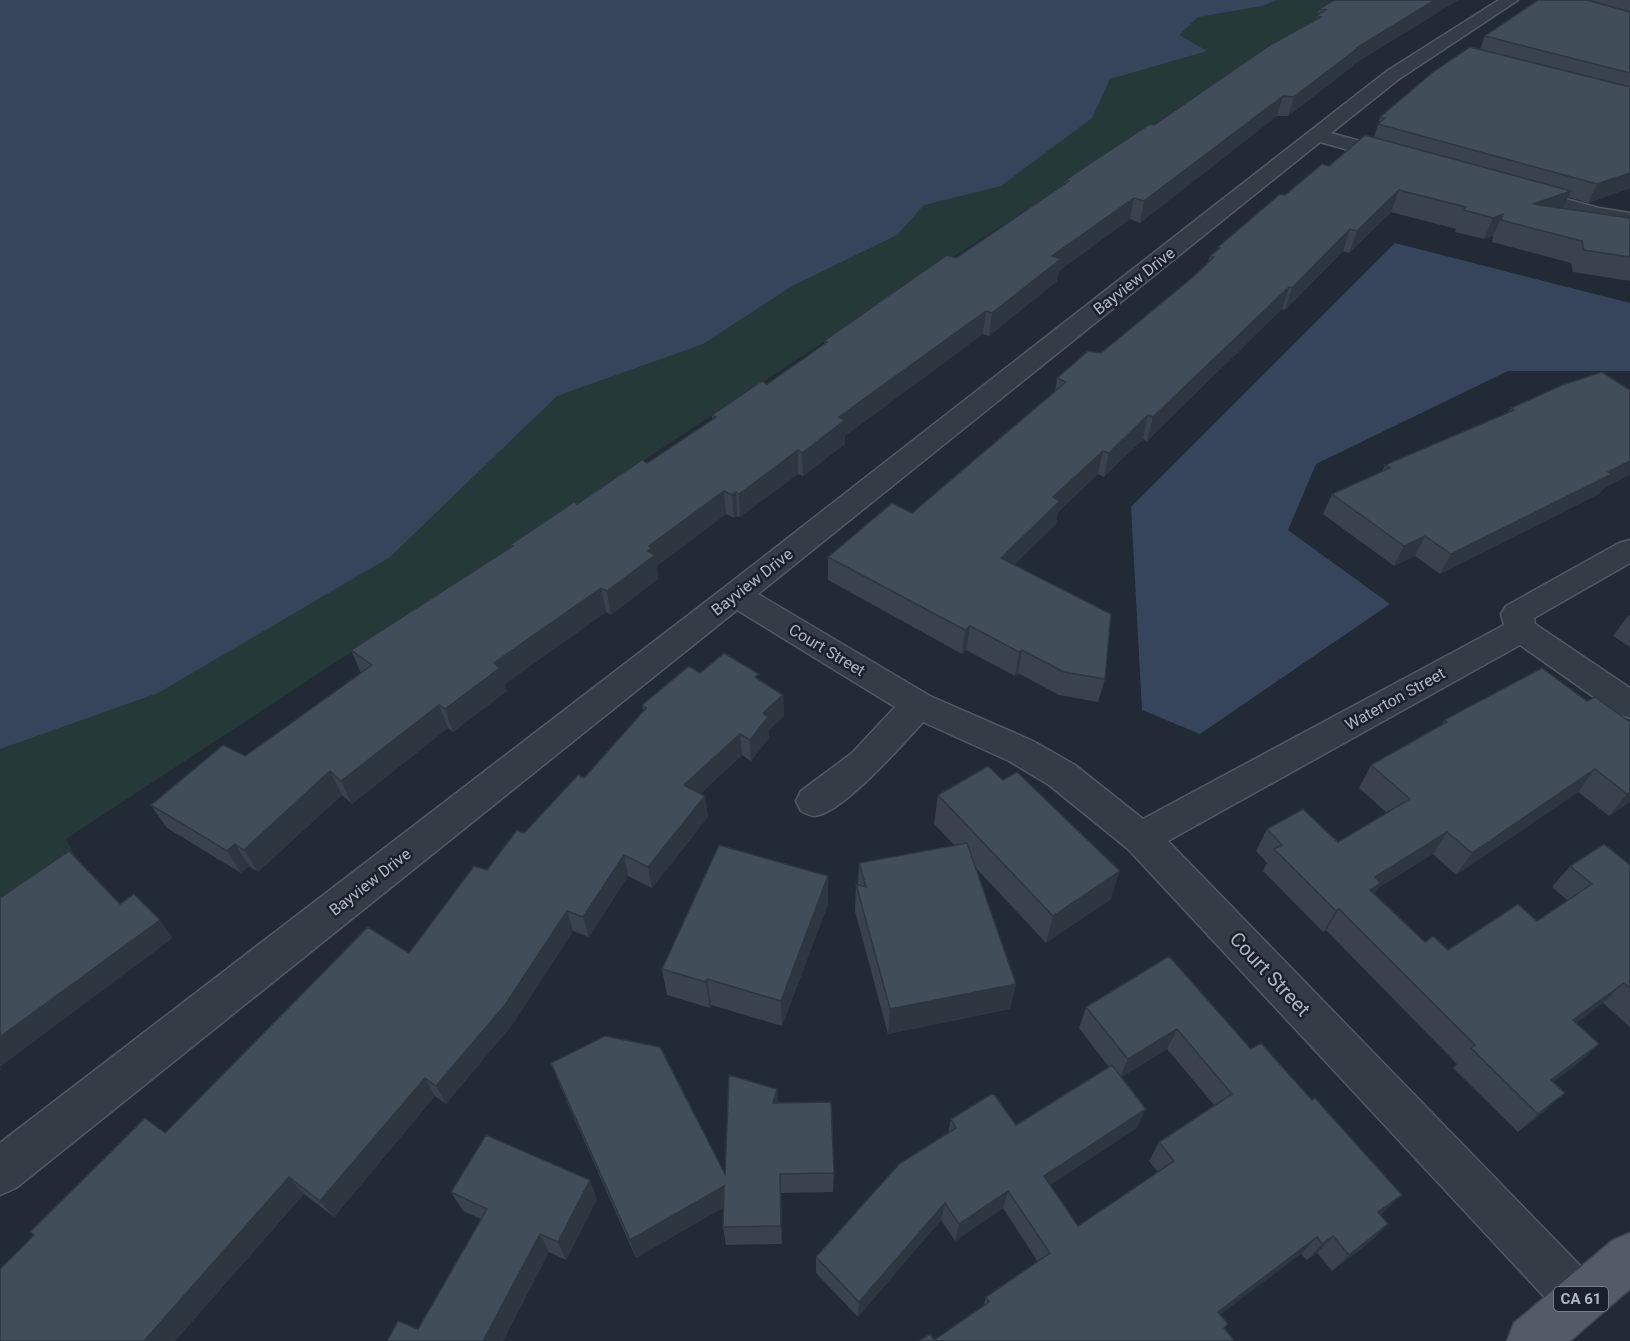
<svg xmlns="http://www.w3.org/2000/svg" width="1630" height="1341" font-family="Roboto,sans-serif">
<rect width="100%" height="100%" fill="#212a35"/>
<path fill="#263939" d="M 398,0 L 1350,0 L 1247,61 L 1077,176 L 66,839 L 75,856 L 0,905 L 0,70 Z"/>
<path fill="#36455c" d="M 0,0 L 1277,0 L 1262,6 L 1198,17 L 1179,35 L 1207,51 L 1110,79 L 1092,118 L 1001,186 L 924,205 L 897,235 L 792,286 L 703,344 L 557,396 L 390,557 L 158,693 L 0,749 Z
M 1395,243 L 1630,303 L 1630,371 L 1508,371 L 1316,464 L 1288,530 L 1390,604 L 1200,734 L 1142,710 L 1131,507 Z"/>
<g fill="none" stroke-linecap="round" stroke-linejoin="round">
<g stroke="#525a64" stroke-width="3">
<path id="minor" d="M 1499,0 L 1518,0 L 1399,79 L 1331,133 L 1403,153 L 1406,157 L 1403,161 L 1396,163 L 1320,142 L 758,594 L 930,696 L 1033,741 L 1075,765 L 1143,819 L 1504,625 L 1501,614 L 1506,606 L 1619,543 L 1630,540 L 1630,563 L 1534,618 L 1535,624 L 1630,688 L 1630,718 L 1618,714 L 1520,645 L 1168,841 L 1597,1283 L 1605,1300 L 1597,1317 L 1580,1325 L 1563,1317 L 1128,849 L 1049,785 L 1009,761 L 923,722 C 905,742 841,815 814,816 C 811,816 805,813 801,811 L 796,801 L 801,791 L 852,753 L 895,707 L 737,610 L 16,1188 L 0,1195 L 0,1143 L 725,587 L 1387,71 Z
M 1521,187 L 1599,208 L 1630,213 L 1630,225 L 1597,220 L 1514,197 L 1511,193 L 1514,189 Z"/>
</g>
<g stroke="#3e4550" stroke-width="3">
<path id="major" d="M 1630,1233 L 1630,1289 L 1570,1341 L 1507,1341 L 1514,1323 L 1613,1240 Z"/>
</g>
<use href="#minor" fill="#343c46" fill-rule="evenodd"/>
<use href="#major" fill="#525b66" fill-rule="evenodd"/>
</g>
<path fill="#39424d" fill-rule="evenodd" d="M 1334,0 L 1458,0 L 1354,64 L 1353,66 L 1288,116 L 1277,116 L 1140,223 L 1130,219 L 1059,271 L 1057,281 L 989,336 L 983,334 L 845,436 L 845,444 L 803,476 L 798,474 L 740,517 L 737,516 L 734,518 L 726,514 L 657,566 L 658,579 L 611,615 L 606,612 L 505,684 L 507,691 L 453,732 L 448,728 L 352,804 L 342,795 L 258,872 L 249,866 L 241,873 L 167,828 L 151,805 L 245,756 L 361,673 L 351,650 L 511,547 L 510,545 L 577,504 L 647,463 L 712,420 L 712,415 L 767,384 L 824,344 L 824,341 L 956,258 L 1065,184 L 1066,180 L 1154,125 L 1315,21 L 1319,9 Z
M 1538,0 L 1630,0 L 1630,188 L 1588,203 L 1568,197 L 1563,208 L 1630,218 L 1630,281 L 1573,272 L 1571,263 L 1492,242 L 1493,236 L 1484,239 L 1455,232 L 1456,229 L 1391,212 L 1349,253 L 1343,251 L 1285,310 L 1282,309 L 1147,441 L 1143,439 L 1104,477 L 1098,474 L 1058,512 L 1056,524 L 1014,565 L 1105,679 L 1098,702 L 1059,695 L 1018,673 L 1015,676 L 966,650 L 962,654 L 828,580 L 828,557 L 912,513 L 1055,392 L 1057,378 L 1101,353 L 1194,276 L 1208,262 L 1210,256 L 1217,250 L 1218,247 L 1285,195 L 1374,137 L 1380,117 L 1480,49 L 1485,36 Z
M 1562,385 L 1603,489 L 1599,494 L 1440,574 L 1415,556 L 1394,566 L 1323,514 L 1332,494 L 1382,472 L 1385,465 L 1508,412 L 1511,408 Z
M 1630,615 L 1630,647 L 1613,636 L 1627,617 Z
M 700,673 L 759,680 L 783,695 L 784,716 L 769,730 L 769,738 L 751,761 L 742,755 L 701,793 L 705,796 L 708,817 L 652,888 L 628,876 L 589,937 L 573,931 L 513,1024 L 446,1104 L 435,1096 L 334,1217 L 304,1194 L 175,1341 L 0,1341 L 165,1133 L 409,953 L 487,870 L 524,833 L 584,778 L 643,711 L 642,705 Z
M 1595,697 L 1630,802 L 1609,816 L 1578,792 L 1456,875 L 1433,854 L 1378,888 L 1374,894 L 1425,942 L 1448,950 L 1537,921 L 1568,901 L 1552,887 L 1570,866 L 1630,865 L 1630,1027 L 1603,1003 L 1576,1023 L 1599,1044 L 1578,1063 L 1553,1082 L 1544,1112 L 1518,1132 L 1453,1068 L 1457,1064 L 1326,930 L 1323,932 L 1263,871 L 1267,863 L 1256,851 L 1267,829 L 1338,842 L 1387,813 L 1359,788 L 1371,765 L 1441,726 L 1444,720 L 1587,701 Z
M 938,795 L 1111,899 L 1046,943 L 976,868 L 1016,984 L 1010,1009 L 888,1034 L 855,911 L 856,884 L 858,884 L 859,863 L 955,846 L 934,824 Z
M 828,904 L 782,1026 L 711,1005 L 710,1008 L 667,995 L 662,969 Z
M 1169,956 L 1384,1212 L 1380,1215 L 1388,1224 L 1371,1241 L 1332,1271 L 1317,1253 L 1307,1260 L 1301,1254 L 934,1340 L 983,1307 L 986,1297 L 1038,1262 L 1003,1208 L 955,1241 L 941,1220 L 858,1317 L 816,1273 L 816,1257 L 948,1133 L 951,1119 L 1016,1125 L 1109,1067 L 1079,1028 L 1086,1007 ZM 1167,1049 L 1214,1105 L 1159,1142 L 1149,1161 L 1158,1172 L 1078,1226 L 1050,1185 L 1137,1128 L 1121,1077 Z
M 551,1063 L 725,1174 L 777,1089 L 778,1103 L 834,1173 L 833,1192 L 781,1193 L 782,1244 L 726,1245 L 723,1227 L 724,1207 L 636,1258 L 559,1084 Z
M 451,1192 L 597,1199 L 566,1260 L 549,1252 L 503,1341 L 387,1341 L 418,1329 L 481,1219 L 463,1211 Z"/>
<path fill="#2e363f" d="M 1435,0 L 1458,0 L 1354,64 L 1353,66 L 1288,116 L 1294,97 L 1358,47 Z
M 1283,96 L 1277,116 L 1140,223 L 1144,201 Z
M 1630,173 L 1630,188 L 1588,203 L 1597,184 Z
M 1399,190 L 1391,212 L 1349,253 L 1357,231 Z
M 1571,191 L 1561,212 L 1533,204 Z
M 1134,198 L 1130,219 L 1059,271 L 1057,281 L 989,336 L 992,313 L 1052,256 Z
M 1503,214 L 1493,236 L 1484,239 L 1493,218 Z
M 1350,229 L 1343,251 L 1285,310 L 1292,288 Z
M 1289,287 L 1282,309 L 1147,441 L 1153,417 Z
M 986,311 L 983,334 L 845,436 L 845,444 L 803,476 L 802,453 L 839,417 Z
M 1148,415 L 1143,439 L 1104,477 L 1109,453 Z
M 798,450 L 798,474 L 740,517 L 739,494 Z
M 1103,451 L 1098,474 L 1058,512 L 1056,524 L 997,582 L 1001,558 L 1053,497 Z
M 1630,461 L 1630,475 L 1603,489 L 1599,494 L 1440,574 L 1451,554 Z
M 724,491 L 726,514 L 657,566 L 658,579 L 611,615 L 607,591 L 648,551 L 649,546 Z
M 736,492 L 737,516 L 734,518 L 732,495 Z
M 1425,536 L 1415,556 L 1394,566 L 1404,546 Z
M 601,588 L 606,612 L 505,684 L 507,691 L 453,732 L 445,709 L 494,663 Z
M 970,626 L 966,650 L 962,654 L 965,630 Z
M 1022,650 L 1018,673 L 1015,676 L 1019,652 Z
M 783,695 L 784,716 L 769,730 L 769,738 L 751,761 L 750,740 L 763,713 Z
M 439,705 L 448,728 L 352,804 L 341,781 Z
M 740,734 L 742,755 L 687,807 L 684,785 Z
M 1595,769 L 1578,792 L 1456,875 L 1472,853 Z
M 330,771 L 342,795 L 258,872 L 244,850 Z
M 1630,792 L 1630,802 L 1609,816 L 1627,794 Z
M 705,796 L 708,817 L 652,888 L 648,867 Z
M 1447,832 L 1433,854 L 1378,888 L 1368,904 L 1357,911 L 1375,877 Z
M 235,844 L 249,866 L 241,873 L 227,851 Z
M 624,855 L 628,876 L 589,937 L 583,917 Z
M 1120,871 L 1111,899 L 1046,943 L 1053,916 Z
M 828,876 L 828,904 L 782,1026 L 781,1001 Z
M 1339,909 L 1326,930 L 1323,932 L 1336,911 Z
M 567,911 L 573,931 L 513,1024 L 446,1104 L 436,1086 Z
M 160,920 L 173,938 L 0,1067 L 2,1069 L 0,1071 L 0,1037 Z
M 707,979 L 711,1005 L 710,1008 L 706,982 Z
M 1624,983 L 1603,1003 L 1553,1040 L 1573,1020 Z
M 1016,984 L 1010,1009 L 888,1034 L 890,1009 Z
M 1177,1029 L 1167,1049 L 1119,1079 L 1128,1059 Z
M 1599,1044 L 1578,1063 L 1531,1099 L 1551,1080 Z
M 425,1078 L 435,1096 L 334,1217 L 320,1201 Z
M 777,1089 L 779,1109 L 773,1103 Z
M 1565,1093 L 1544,1112 L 1518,1132 L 1538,1114 Z
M 1146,1109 L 1137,1128 L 1037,1194 L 1044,1176 Z
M 780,1174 L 781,1193 L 782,1244 L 781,1226 Z
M 289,1177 L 304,1194 L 175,1341 L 144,1341 Z
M 590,1180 L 597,1199 L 566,1260 L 558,1242 Z
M 724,1186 L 727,1205 L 636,1258 L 630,1240 Z
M 1008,1191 L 1003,1208 L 955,1241 L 959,1224 Z
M 1402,1195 L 1384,1212 L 1361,1229 L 1378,1212 Z
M 945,1203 L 941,1220 L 858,1317 L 859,1302 Z
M 1388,1224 L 1371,1241 L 1332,1271 L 1349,1255 Z
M 540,1234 L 549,1252 L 503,1341 L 483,1341 Z
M 1333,1236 L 1317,1253 L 1307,1260 L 1322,1244 Z
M 1317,1237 L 1301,1254 L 1205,1326 L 1218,1312 Z"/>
<path fill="#424d5a" stroke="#2e363f" stroke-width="1.5" d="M 1334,0 L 1435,0 L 1358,47 L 1359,47 L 1294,97 L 1283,96 L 1144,201 L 1134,198 L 1052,256 L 1061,259 L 992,313 L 986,311 L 839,417 L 845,420 L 802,453 L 798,450 L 739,494 L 736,492 L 732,495 L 724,491 L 649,546 L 652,548 L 648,551 L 655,555 L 607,591 L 601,588 L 494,663 L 500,668 L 445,709 L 439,705 L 341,781 L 330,771 L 244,850 L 235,844 L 227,851 L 151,805 L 223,745 L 245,756 L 372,665 L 351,650 L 513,546 L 510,545 L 574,502 L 577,504 L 642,460 L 647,463 L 716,417 L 712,415 L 762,381 L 767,384 L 827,342 L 824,341 L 947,255 L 956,258 L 1069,181 L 1066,180 L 1095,160 L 1150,124 L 1154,125 L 1270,45 L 1321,17 L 1316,16 L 1326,10 L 1319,9 Z
M 1538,0 L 1587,0 L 1630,12 L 1630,73 L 1485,36 Z
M 1470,47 L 1630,87 L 1630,173 L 1597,184 L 1378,124 L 1385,118 L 1380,117 L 1433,72 Z
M 1365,135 L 1571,191 L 1533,204 L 1630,218 L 1630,257 L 1584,250 L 1582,241 L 1501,220 L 1503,214 L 1493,218 L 1464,210 L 1466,207 L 1399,190 L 1357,231 L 1350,229 L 1292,288 L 1289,287 L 1153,417 L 1148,415 L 1109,453 L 1103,451 L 1053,497 L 1060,501 L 1001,558 L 1111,614 L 1105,679 L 1064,672 L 1022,650 L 1019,652 L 970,626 L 965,630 L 828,557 L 892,503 L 912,513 L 1066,382 L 1057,378 L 1088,351 L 1101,353 L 1194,276 L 1214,257 L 1210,256 L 1220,248 L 1218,247 L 1280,194 L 1285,195 L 1322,164 L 1329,166 Z
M 1602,372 L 1630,390 L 1630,461 L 1608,472 L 1612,474 L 1451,554 L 1425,536 L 1404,546 L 1332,494 L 1390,468 L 1385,465 L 1514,410 L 1511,408 L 1562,385 Z
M 724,653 L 759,674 L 755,677 L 783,695 L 763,713 L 768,717 L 750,740 L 740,734 L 684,785 L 705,796 L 648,867 L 624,855 L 583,917 L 567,911 L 505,1005 L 436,1086 L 425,1078 L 320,1201 L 289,1177 L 144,1341 L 0,1341 L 0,1269 L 34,1235 L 30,1232 L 145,1118 L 165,1133 L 368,927 L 409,953 L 474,866 L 487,870 L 517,830 L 524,833 L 578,775 L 584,778 L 646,708 L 642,705 L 689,666 L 700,673 Z
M 1542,668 L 1587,701 L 1595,697 L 1630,722 L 1630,792 L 1627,794 L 1595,769 L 1472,853 L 1447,832 L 1375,877 L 1381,883 L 1370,890 L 1425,942 L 1433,936 L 1448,950 L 1518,904 L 1537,921 L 1592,884 L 1570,866 L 1604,844 L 1630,865 L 1630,988 L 1624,983 L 1573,1020 L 1599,1044 L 1551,1080 L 1565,1093 L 1538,1114 L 1471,1048 L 1475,1045 L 1339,909 L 1336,911 L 1274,849 L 1282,845 L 1267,829 L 1303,809 L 1338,842 L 1410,799 L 1371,765 L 1447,722 L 1444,720 Z
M 988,766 L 1003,780 L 1017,772 L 1120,871 L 1053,916 L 938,795 Z
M 967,843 L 1016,984 L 890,1009 L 856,884 L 866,887 L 859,863 Z
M 719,845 L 828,876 L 781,1001 L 707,979 L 706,982 L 662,969 Z
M 69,851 L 120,904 L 134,894 L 160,920 L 0,1037 L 0,898 Z
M 1169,956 L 1251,1049 L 1261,1043 L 1312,1100 L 1315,1098 L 1402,1195 L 1378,1212 L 1388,1224 L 1349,1255 L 1333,1236 L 1322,1244 L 1317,1237 L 1218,1312 L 1228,1324 L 1224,1328 L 1233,1339 L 1231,1341 L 919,1341 L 930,1334 L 934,1340 L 989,1302 L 986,1297 L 1050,1253 L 1008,1191 L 959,1224 L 945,1203 L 859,1302 L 816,1257 L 899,1164 L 956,1128 L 951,1119 L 993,1093 L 1016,1125 L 1112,1065 L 1146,1109 L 1044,1176 L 1078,1226 L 1174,1161 L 1159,1142 L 1232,1094 L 1177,1029 L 1128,1059 L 1086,1007 Z
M 605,1036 L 660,1047 L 725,1174 L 729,1075 L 777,1089 L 773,1103 L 831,1102 L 834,1173 L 780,1174 L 781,1226 L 723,1227 L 724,1186 L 630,1240 L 551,1063 Z
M 486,1135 L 590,1180 L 558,1242 L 540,1234 L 483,1341 L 387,1341 L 398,1321 L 418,1329 L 487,1209 L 451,1192 Z"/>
<g text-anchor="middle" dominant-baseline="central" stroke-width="5" stroke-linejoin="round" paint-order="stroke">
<rect fill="#1a212b" stroke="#828a95" stroke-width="1.5" x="1554" y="1287" width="54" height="24" rx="4.5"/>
<g font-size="15" font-weight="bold" fill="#afb7c3">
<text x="1581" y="1299">CA 61</text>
</g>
<g font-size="16" fill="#afb7c3" stroke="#1a212b">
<text transform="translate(1134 281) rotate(-38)">Bayview Drive</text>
<text transform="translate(752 582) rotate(-38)">Bayview Drive</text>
<text transform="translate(827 650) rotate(31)">Court Street</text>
<text transform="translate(1395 699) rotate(-29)">Waterton Street</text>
<text transform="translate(370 882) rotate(-38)">Bayview Drive</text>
</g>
<g font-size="20" fill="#afb7c3" stroke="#1a212b">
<text transform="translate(1270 974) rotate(47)">Court Street</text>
</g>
</g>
</svg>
